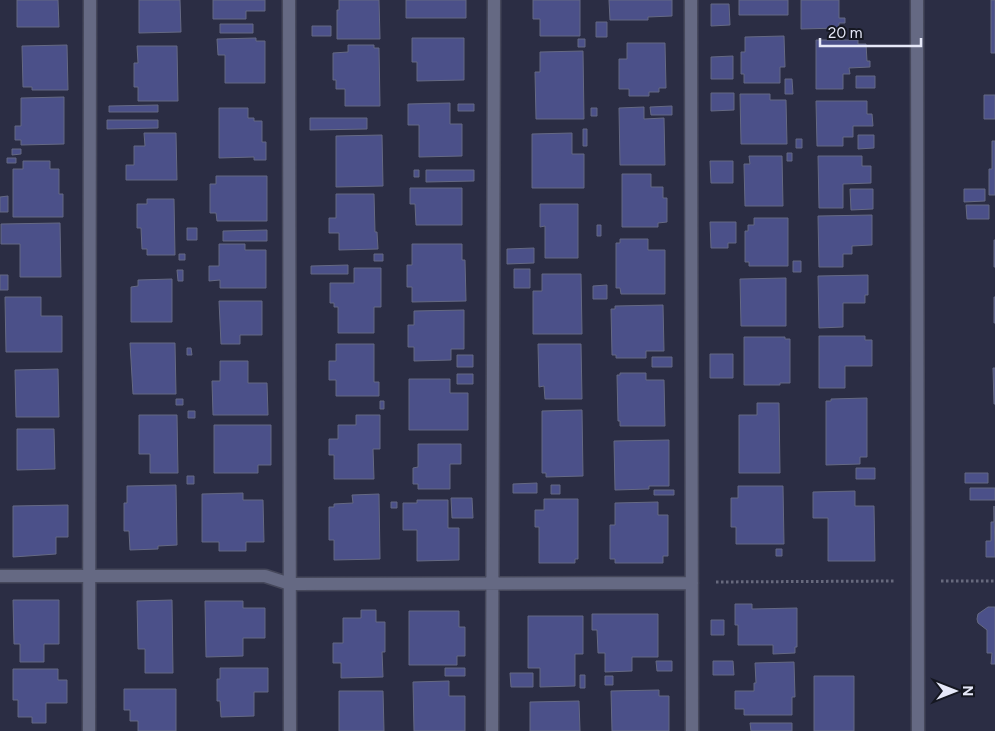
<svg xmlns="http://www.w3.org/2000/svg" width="995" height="731" font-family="Figtree,sans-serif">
<rect width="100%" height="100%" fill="#2b2d44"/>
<path fill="#4b5089" stroke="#656983" d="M 17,0 L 58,0 L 59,27 L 17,27 Z
M 139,0 L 180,0 L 181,32 L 139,33 Z
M 213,0 L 265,0 L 265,11 L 246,11 L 246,19 L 213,19 Z
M 339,0 L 379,0 L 380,39 L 337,39 L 337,10 L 339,10 Z
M 406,0 L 466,0 L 466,18 L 406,18 Z
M 533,0 L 580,0 L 580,36 L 540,36 L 540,19 L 533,19 Z
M 609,0 L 672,0 L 672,16 L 648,17 L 648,20 L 610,20 Z
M 739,0 L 788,0 L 788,15 L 739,15 Z
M 801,0 L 839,0 L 839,18 L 845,18 L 845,23 L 839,23 L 839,28 L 801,29 Z
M 991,0 L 995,0 L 995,53 L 991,53 Z
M 711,4 L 729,4 L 730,25 L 711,26 Z
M 596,22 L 607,22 L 607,37 L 596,37 Z
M 220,24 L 253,24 L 253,33 L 220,33 Z
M 312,26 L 331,26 L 331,36 L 312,36 Z
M 784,36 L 785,67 L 780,67 L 780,83 L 744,83 L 744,74 L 741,74 L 741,52 L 745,52 L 745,37 Z
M 256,38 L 256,41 L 265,41 L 265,83 L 225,83 L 225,55 L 218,55 L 217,39 Z
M 412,38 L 464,38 L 464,80 L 417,81 L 417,62 L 412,62 Z
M 578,39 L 585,39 L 585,47 L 578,47 Z
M 816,40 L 858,40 L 858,44 L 866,44 L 867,61 L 870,61 L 870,67 L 849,68 L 850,74 L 843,74 L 843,89 L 816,89 Z
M 627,43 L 665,43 L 666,88 L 659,88 L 659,92 L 649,92 L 649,96 L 629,96 L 629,89 L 619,89 L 619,59 L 627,59 Z
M 67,45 L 68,90 L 32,90 L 32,87 L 23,87 L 22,46 Z
M 348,45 L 374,45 L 374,48 L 379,48 L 380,106 L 345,106 L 345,89 L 336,89 L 336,80 L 333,80 L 333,53 L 348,52 Z
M 137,46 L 177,46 L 178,101 L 138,101 L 138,87 L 134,87 L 134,63 L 138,63 Z
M 583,51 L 584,119 L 536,119 L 535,72 L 540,72 L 540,52 Z
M 733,56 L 733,79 L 711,79 L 711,57 Z
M 856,76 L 875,76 L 875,88 L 856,88 Z
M 785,79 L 792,79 L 793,94 L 785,94 Z
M 711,93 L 734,93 L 734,110 L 711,111 Z
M 740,94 L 770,94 L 770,100 L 786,100 L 787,144 L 741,144 Z
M 984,95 L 995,95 L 995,119 L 984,119 Z
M 64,97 L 64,144 L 21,145 L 21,140 L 15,140 L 15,126 L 21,126 L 21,98 Z
M 816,101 L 867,101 L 867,114 L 872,114 L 873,126 L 853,126 L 853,137 L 843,137 L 843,146 L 817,146 Z
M 450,103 L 450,124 L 462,124 L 462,156 L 419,157 L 419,125 L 408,125 L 408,104 Z
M 458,104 L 474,104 L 474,111 L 458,111 Z
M 158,105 L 158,112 L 109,112 L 109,106 Z
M 672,106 L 672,115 L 651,115 L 650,107 Z
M 644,107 L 644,119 L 664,118 L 665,165 L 620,165 L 619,108 Z
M 219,108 L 248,108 L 248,118 L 254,118 L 254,121 L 262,121 L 262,142 L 266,142 L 266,160 L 254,160 L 254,157 L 219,158 Z
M 591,108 L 597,108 L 597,116 L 591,116 Z
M 310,118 L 367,118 L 367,129 L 310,130 Z
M 107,120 L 158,120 L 158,128 L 107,129 Z
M 583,129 L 587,129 L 587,146 L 583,146 Z
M 144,133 L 176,133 L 177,180 L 126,180 L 126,165 L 134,165 L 134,146 L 145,146 Z
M 572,133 L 572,154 L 584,154 L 584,188 L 532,188 L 532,134 Z
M 382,135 L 383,186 L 336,187 L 336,136 Z
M 858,135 L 874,135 L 874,148 L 858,149 Z
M 796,139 L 802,139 L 802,148 L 796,148 Z
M 992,141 L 995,141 L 995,195 L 989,195 L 989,169 L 992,169 Z
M 12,149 L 21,149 L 21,154 L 12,155 Z
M 787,153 L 792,153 L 792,161 L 787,161 Z
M 749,156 L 782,156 L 783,206 L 745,206 L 744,164 L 750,164 Z
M 818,156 L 862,156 L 862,166 L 871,166 L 871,183 L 843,184 L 843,208 L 819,208 Z
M 7,158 L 16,158 L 16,163 L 7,163 Z
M 23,161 L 50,161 L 50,169 L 59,169 L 59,194 L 63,194 L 63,217 L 13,217 L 13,169 L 23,169 Z
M 710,161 L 733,161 L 733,183 L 711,183 Z
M 414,170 L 419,170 L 419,177 L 414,177 Z
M 426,170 L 474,170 L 474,181 L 426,182 Z
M 622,174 L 651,174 L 651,187 L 663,187 L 663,198 L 667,198 L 667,222 L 658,223 L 658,227 L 622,227 Z
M 216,176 L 267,176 L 267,221 L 217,221 L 216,213 L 210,213 L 210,184 L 216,184 Z
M 410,188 L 462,188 L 462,225 L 416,225 L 415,204 L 410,204 Z
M 850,189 L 873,189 L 873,209 L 851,210 Z
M 964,189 L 985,189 L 985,201 L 964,202 Z
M 336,194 L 374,194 L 375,232 L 377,232 L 378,249 L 339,250 L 339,233 L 329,233 L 329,218 L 336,218 Z
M 8,196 L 8,212 L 0,212 L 0,197 Z
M 147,199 L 174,199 L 175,255 L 147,255 L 147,249 L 142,249 L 141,228 L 137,228 L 137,204 L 147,204 Z
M 540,204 L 578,204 L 578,258 L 545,258 L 545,226 L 540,227 Z
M 966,205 L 989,205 L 989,219 L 967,219 Z
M 872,215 L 872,245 L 852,246 L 852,254 L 843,254 L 843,267 L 819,267 L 818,216 Z
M 754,218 L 788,218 L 788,266 L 749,266 L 749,262 L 745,262 L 745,231 L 748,231 L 748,225 L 754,225 Z
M 710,222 L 736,222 L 736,243 L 728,243 L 728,248 L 711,248 Z
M 60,223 L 61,277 L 20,277 L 20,244 L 1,244 L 1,224 Z
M 597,225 L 601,225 L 601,236 L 597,236 Z
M 187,228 L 197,228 L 197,240 L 187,240 Z
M 267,230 L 267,241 L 223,241 L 223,231 Z
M 620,239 L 648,239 L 648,250 L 665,250 L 665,294 L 621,294 L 620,288 L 616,288 L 616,243 L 620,243 Z
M 994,240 L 995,240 L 995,267 L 994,267 Z
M 219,244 L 245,244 L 245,250 L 266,250 L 266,288 L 220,288 L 220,280 L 209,281 L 209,266 L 219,266 Z
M 412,244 L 462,244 L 462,260 L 465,260 L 466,301 L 412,302 L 412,287 L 407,287 L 407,265 L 412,265 Z
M 534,248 L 534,263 L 507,264 L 507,249 Z
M 179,254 L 185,254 L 185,260 L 179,260 Z
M 374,254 L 383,254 L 383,261 L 374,261 Z
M 793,261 L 801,261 L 801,272 L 793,272 Z
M 348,265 L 348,274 L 311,274 L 311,266 Z
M 354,268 L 381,268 L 381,307 L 374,307 L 374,333 L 338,333 L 338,307 L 334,307 L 334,303 L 330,303 L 330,283 L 354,283 Z
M 514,269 L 530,269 L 530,288 L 514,288 Z
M 177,270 L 183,270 L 183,281 L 178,281 Z
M 542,274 L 581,274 L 582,334 L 533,334 L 533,291 L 542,291 Z
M 0,275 L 8,275 L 8,290 L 0,290 Z
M 868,275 L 868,295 L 865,295 L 865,303 L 843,303 L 843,327 L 819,328 L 818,276 Z
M 786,278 L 786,326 L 741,326 L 740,279 Z
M 172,279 L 172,322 L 131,322 L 131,287 L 138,286 L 138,280 Z
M 607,285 L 607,299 L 593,299 L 593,286 Z
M 5,297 L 41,297 L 41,316 L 62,316 L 62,352 L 6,352 Z
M 994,297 L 995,297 L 995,323 L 994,323 Z
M 219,301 L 262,301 L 262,335 L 240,335 L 240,344 L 221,344 Z
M 663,305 L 664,351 L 646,351 L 646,358 L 616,358 L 616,355 L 612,355 L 611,309 L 615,309 L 615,306 Z
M 464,310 L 464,349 L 451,349 L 451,360 L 414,361 L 414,347 L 408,347 L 408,325 L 414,325 L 414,311 Z
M 819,336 L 865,336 L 865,340 L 872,340 L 872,366 L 845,366 L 845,388 L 819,388 Z
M 744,337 L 785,337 L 785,339 L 790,339 L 790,383 L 780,383 L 780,385 L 744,385 Z
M 130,343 L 175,343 L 176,394 L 133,394 Z
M 336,344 L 374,344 L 374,382 L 379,382 L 379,396 L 336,396 L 336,380 L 329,380 L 329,361 L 336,361 Z
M 538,344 L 581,344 L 582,399 L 545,399 L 544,386 L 539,387 Z
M 187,348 L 191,348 L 192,355 L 187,355 Z
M 710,354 L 733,354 L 733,378 L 710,378 Z
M 457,355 L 473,355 L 473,367 L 457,367 Z
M 652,357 L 672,357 L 672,367 L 652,367 Z
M 220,361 L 248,361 L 248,383 L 267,383 L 268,415 L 213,415 L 212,381 L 220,381 Z
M 993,368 L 995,368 L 995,404 L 994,404 Z
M 58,369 L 59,417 L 16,417 L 15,370 Z
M 620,373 L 646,373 L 646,380 L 664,380 L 665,426 L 620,426 L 620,421 L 618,421 L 617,375 L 620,375 Z
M 457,374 L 473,374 L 473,384 L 457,384 Z
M 409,379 L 450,379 L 450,393 L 468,393 L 468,430 L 409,430 Z
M 867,398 L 867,457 L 860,457 L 860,464 L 826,465 L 826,401 L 831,401 L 831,399 Z
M 176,399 L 183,399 L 183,405 L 176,405 Z
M 380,401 L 384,401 L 384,409 L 380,409 Z
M 757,403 L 779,403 L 780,473 L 739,473 L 739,415 L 757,415 Z
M 582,410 L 583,476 L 546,477 L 546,473 L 542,473 L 542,411 Z
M 188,411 L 195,411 L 195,418 L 188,418 Z
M 139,415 L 177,415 L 178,473 L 150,473 L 150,454 L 139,454 Z
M 356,415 L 380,415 L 380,449 L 373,449 L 374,479 L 334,479 L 334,455 L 329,455 L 329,439 L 338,439 L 338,425 L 356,425 Z
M 214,425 L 271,425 L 271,465 L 258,465 L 258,473 L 214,473 Z
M 17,429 L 54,429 L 55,469 L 17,470 Z
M 669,440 L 669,486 L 649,486 L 649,489 L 615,490 L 614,441 Z
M 418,444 L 461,444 L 461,464 L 450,464 L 450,489 L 418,489 L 418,484 L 413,484 L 413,468 L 418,467 Z
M 856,468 L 875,468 L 875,479 L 856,479 Z
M 965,473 L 988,473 L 988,483 L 965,483 Z
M 187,476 L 194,476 L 194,484 L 187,484 Z
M 537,483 L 537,493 L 513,493 L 513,484 Z
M 176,485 L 177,545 L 158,546 L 158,549 L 130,550 L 129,531 L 124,531 L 124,503 L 127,503 L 127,486 Z
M 551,485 L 560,485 L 560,494 L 551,494 Z
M 738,486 L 783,486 L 784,544 L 736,544 L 736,527 L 731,527 L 731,498 L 738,498 Z
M 970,488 L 995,488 L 995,500 L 970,500 Z
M 654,490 L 674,490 L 674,495 L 654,495 Z
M 855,491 L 855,506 L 874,506 L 875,561 L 828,561 L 828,518 L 813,518 L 813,492 Z
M 243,493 L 243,500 L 263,500 L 264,542 L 246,542 L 246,551 L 219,551 L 219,542 L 202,542 L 202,494 Z
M 379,494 L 380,559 L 334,560 L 334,540 L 329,540 L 329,507 L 334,507 L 334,504 L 353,503 L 352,495 Z
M 451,498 L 472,498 L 473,518 L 452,518 Z
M 544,499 L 578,499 L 578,559 L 575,559 L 575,563 L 539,563 L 539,527 L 535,527 L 535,510 L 544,510 Z
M 417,500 L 448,500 L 448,528 L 459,528 L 459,560 L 417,561 L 417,530 L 403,530 L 403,503 L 417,503 Z
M 391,502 L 397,502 L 397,508 L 391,508 Z
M 658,502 L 658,515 L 668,515 L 668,556 L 663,556 L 663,563 L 615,563 L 615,559 L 610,559 L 610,525 L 615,525 L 615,503 Z
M 68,505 L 68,537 L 56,537 L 56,554 L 13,557 L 13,506 Z
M 994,506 L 995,557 L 986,557 L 986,541 L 991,541 L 991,522 L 994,522 Z
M 776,549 L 782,549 L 782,556 L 776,556 Z
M 13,600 L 59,600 L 59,644 L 44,644 L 44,662 L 20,662 L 20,644 L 14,644 Z
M 172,600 L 173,673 L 145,673 L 145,649 L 138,649 L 137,601 Z
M 205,601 L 243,601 L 243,608 L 265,608 L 265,638 L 243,638 L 243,656 L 206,657 Z
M 735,604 L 752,604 L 752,609 L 797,608 L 797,647 L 795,647 L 795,653 L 773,654 L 773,645 L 738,645 L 738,625 L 735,625 Z
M 988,607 L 995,607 L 995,664 L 991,664 L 992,653 L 987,653 L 987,630 L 978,623 L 977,619 L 978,614 Z
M 361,610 L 376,610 L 376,622 L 385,622 L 385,652 L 382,652 L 383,677 L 341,678 L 341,663 L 333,663 L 333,643 L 343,643 L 343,618 L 361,618 Z
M 409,611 L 459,611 L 459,627 L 465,627 L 465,656 L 457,656 L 457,665 L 409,665 Z
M 592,614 L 658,614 L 658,657 L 632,657 L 632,671 L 605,672 L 605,653 L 598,653 L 597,630 L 592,630 Z
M 528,616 L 583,616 L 583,654 L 575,654 L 575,686 L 540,687 L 540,668 L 528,668 Z
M 711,620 L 724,620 L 724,635 L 711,635 Z
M 656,661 L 672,661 L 672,671 L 657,671 Z
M 713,661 L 733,661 L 734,675 L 713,675 Z
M 794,662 L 795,697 L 792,697 L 792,715 L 744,715 L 744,709 L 735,709 L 735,691 L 754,691 L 754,683 L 756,683 L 755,663 Z
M 220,668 L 268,668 L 268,692 L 254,692 L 254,716 L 221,717 L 220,701 L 217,701 L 217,679 L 220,679 Z
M 445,668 L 465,668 L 465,676 L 445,676 Z
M 13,669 L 58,669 L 58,680 L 67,680 L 67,703 L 46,703 L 46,723 L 32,723 L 32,717 L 18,717 L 18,700 L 13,700 Z
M 510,673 L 533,673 L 533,687 L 511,687 Z
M 580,675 L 585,675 L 585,688 L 580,688 Z
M 605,676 L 613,676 L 613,685 L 605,685 Z
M 814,676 L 854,676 L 854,731 L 814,731 Z
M 449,681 L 449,696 L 465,696 L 465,731 L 414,731 L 413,682 Z
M 124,689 L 176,689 L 176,731 L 138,731 L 138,721 L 130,721 L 130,710 L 124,710 Z
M 659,690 L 659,696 L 669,696 L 669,731 L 612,731 L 611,691 Z
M 339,691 L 383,691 L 384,731 L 339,731 Z
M 579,701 L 580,731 L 530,731 L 530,702 Z
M 750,723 L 792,723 L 792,731 L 751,731 Z"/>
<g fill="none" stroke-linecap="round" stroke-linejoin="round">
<g stroke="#46485b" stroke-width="15">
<path id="minor" d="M 289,0 L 290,731
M 691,0 L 692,731
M 917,0 L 918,731
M 0,576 L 265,576 L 290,584 L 692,583
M 89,731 L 90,0
M 492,731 L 494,0"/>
</g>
<path stroke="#67697d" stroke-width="3" stroke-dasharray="2.5 2.5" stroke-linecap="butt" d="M 941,581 L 995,581
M 716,582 L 894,581"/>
<use href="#minor" stroke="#656983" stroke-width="12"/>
</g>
<g transform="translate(955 691) rotate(90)" stroke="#151721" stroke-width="4" paint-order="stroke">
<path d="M0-4L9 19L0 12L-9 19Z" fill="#e6e8f8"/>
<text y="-8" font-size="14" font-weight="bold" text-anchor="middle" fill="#e6e8f8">N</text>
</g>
<path d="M820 38v8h101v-8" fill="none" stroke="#e6e8f8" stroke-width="2.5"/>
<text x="828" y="38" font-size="15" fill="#e6e8f8" stroke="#151721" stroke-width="4" paint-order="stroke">20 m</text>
</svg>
